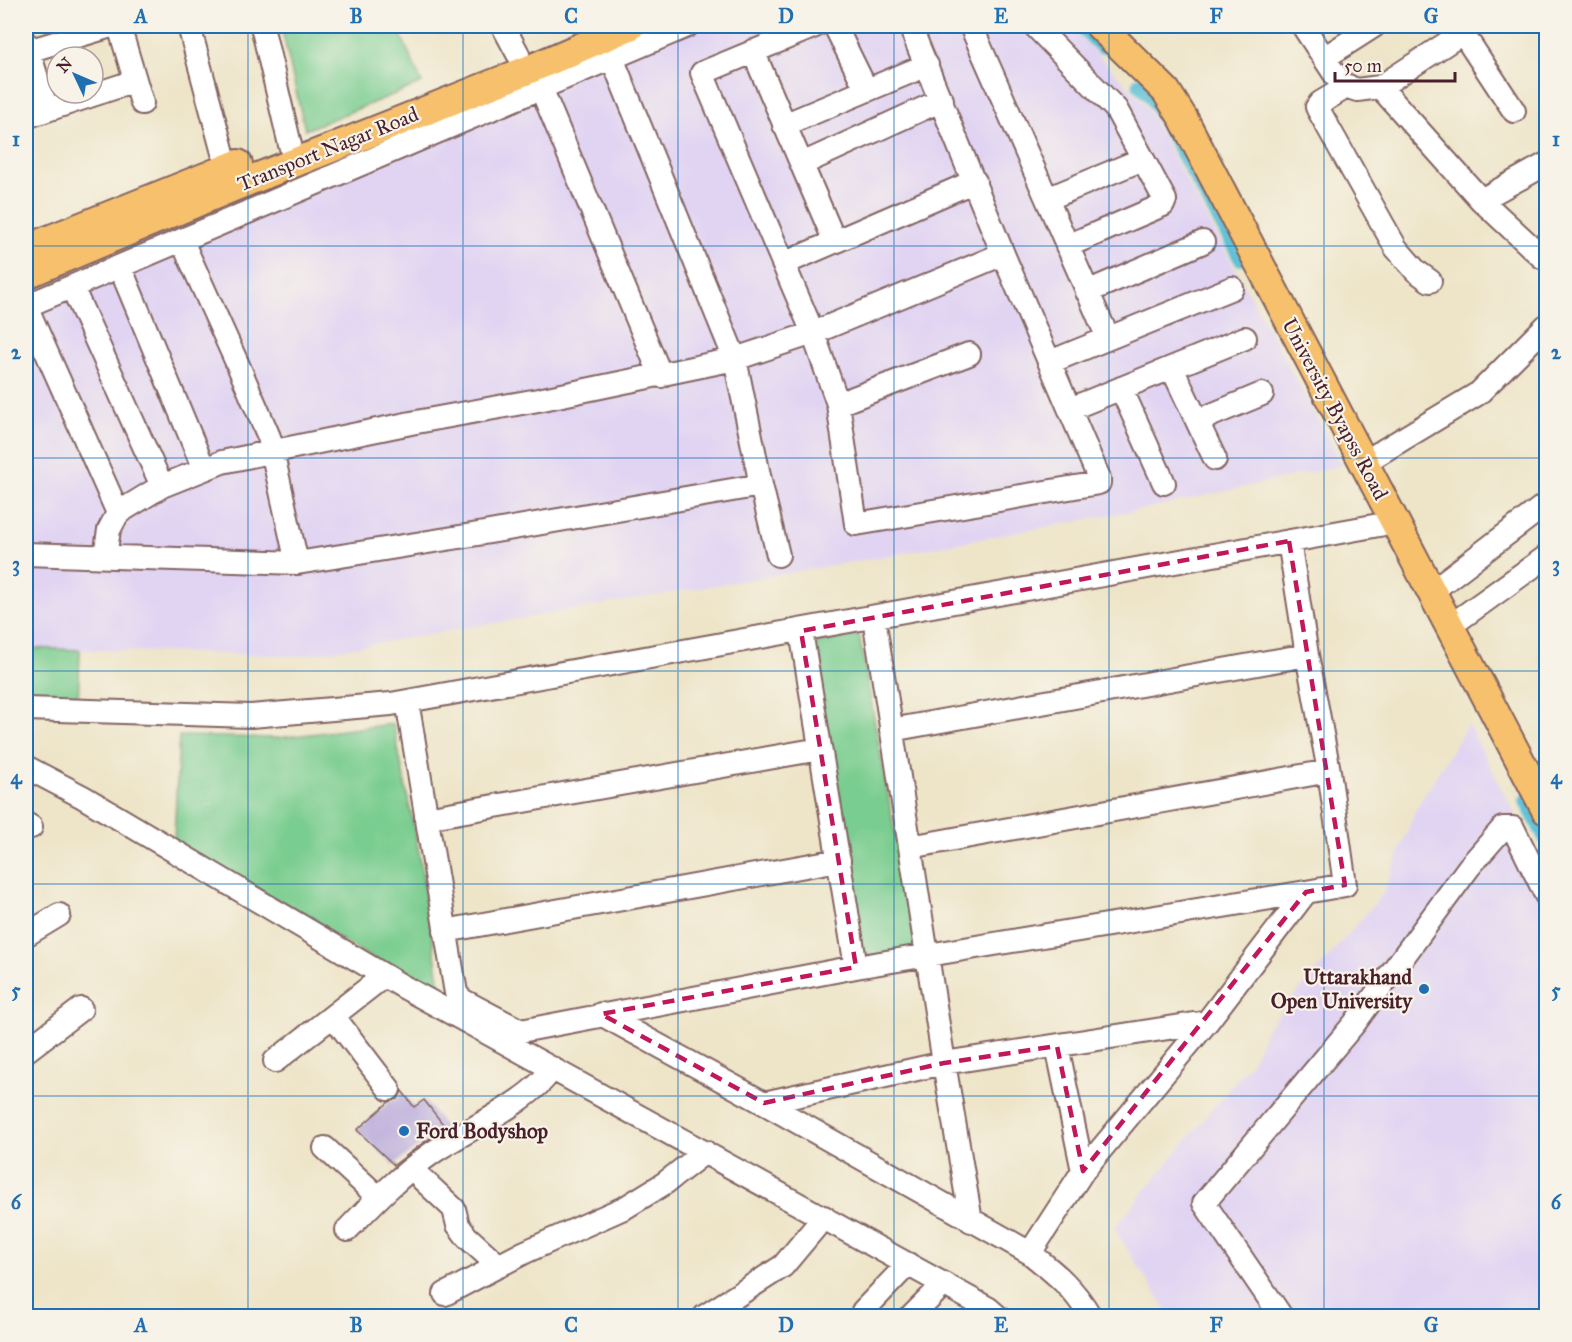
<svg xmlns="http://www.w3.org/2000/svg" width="1572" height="1342" font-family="'IM FELL Great Primer',serif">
<rect width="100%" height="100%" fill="#f7f3e8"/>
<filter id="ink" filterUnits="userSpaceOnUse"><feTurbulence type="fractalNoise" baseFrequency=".0167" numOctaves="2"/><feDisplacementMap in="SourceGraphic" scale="12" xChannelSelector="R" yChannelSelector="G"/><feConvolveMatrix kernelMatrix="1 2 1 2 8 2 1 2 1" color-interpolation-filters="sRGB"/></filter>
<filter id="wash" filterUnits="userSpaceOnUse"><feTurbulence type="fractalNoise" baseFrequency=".008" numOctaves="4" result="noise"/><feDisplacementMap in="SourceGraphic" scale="24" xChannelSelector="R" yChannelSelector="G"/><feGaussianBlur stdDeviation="1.35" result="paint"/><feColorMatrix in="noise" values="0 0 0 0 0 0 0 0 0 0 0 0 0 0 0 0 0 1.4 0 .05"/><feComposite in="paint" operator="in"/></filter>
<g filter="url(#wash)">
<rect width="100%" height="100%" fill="#eee5c9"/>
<path fill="#e1d4f3" d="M 661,26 L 1070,26 L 1144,103 L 1343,465 L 1154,507 L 892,555 L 302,656 L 26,648 L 26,289 Z
M 1468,724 L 1546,873 L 1546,1316 L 1170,1316 L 1114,1228 L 1252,1061 L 1267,1028 L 1383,894 L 1416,809 Z"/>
<path fill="#7acd90" stroke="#62765e" stroke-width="1.5" d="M 281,26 L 397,26 L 422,83 L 305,130 Z
M 859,635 L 916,950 L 863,960 L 806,645 Z
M 26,648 L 80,650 L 78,703 L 26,700 Z
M 393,724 L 419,853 L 442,999 L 174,842 L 179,736 L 277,738 Z"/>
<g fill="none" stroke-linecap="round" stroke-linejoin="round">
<path stroke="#57bed5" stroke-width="16" d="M 1082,26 L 1102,46
M 1140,84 L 1152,97 L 1241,258
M 1527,801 L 1546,838"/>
</g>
<g id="blocks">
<path fill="#b4a4da" d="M 402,1091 L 414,1107 L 424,1100 L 446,1128 L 424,1142 L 394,1165 L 357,1130 L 389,1102 L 398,1099 Z"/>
</g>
</g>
<g filter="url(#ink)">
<use href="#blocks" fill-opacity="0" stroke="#836462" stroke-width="1.5"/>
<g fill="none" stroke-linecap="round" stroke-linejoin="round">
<g stroke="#836462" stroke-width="26">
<path id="minor" d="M 119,26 L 142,103
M 189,26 L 227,168
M 262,26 L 290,145
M 503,26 L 518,54
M 815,26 L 702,73 L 813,333 L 838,404 L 856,524 L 1099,483 L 1099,478 L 1003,254
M 835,26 L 866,89
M 971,26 L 1108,338
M 1035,26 L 1116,109 L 1165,200 L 1163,205 L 1067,246
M 1303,26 L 1342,85 L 1357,90 L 1380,87 L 1481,200 L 1542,257
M 1462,32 L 1514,111
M 26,43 L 47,110
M 28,51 L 111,26
M 753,51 L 835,242
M 1324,58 L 1374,26
M 1348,86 L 1320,103 L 1317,107 L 1319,111 L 1396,248 L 1416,271 L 1430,281
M 1380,87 L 1473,26
M 541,88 L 661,376
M 26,117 L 135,81
M 784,125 L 927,65
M 802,164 L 942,100
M 1047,199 L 1143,159
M 1481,200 L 1546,164
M 182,241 L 238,365 L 269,437 L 297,563
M 783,264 L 975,181
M 120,267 L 204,469
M 72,287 L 162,486
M 1087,292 L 1203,242
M 26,306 C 246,213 467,121 687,26
M 26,306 L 118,513
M 1050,362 L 1232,288
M 1172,368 L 1215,459
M 1121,388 L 1164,483
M 838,404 L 969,354
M 1070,409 L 1245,338
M 1197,421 L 1262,394
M 1363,463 L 1479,393 L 1546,326
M 761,485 L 778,555
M 26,554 L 297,563 L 478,534 L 761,485 L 735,359 L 612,58
M 105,556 L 109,530 L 118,513 L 162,486 L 222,462 L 411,423 L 538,400 L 735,359 L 813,333 L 1003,254 L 910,26
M 1432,591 L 1546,504
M 874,618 L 944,1063 L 971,1221
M 1450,626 L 1546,557
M 801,631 L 856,967
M 407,701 L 456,993 L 462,1000 L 521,1031 L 856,967 L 1306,892 L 1345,885 L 1329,771 L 1307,655 L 1289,541
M 26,709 L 251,716 L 391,704 L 1379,525 L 1394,521
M 891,730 L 1307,655
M 26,767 L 83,797 L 402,986 L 989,1309 L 997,1316
M 426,818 L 820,749
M 26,824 L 31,827
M 910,847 L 1329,771
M 445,931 L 839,860
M 26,935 L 59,915
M 601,1014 L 764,1103 L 1030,1253 C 1055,1273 1074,1288 1090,1316
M 334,1017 L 389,1089
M 1057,1046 L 1083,1171
M 26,1051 L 81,1009
M 275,1061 L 384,976
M 764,1103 L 944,1063 L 1207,1022
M 325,1148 L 378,1197
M 422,1179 L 454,1209 L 458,1225 L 467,1237 L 499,1266
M 347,1230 C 374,1202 400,1175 432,1153 C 464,1131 534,1100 552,1068
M 1030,1253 L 1083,1171 L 1207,1022 L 1306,892
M 445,1294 L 525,1252 L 626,1207 L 665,1183 L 705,1152
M 863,1311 L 908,1264
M 705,1316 L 783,1266 L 824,1217
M 912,1316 L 944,1284
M 1281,1316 L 1204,1203 L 1354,1024 L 1469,867 L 1503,828 L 1513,828 L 1546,895"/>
</g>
<g stroke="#836462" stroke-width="32">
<path id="major" d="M 1100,26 L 1166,91 L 1183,118 L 1546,810
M 26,249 L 238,164
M 26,274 L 233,187 L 528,70 L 630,26"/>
</g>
<use href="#minor" stroke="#fff" stroke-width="22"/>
<use href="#major" stroke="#f7c06c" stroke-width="28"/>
</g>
</g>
<path fill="none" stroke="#c2185b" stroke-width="4.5" stroke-dasharray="12 8" stroke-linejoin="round" d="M 1289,541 L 1345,885 L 1306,892 L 1083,1171 L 1057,1046 L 944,1063 L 764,1103 L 601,1014 L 856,967 L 801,631 Z"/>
<path fill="none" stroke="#1f6fb2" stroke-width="1.5" stroke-opacity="0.55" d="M 248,26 L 248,1316M 463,26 L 463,1316M 678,26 L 678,1316M 894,26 L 894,1316M 1109,26 L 1109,1316M 1324,26 L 1324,1316M 26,246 L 1546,246M 26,458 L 1546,458M 26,671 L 1546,671M 26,884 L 1546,884M 26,1096 L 1546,1096"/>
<g fill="#1f6fb2" stroke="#f7f3e8" stroke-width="2">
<circle cx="1424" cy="989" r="6"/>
<circle cx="404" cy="1131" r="6"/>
</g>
<g text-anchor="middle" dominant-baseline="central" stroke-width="4.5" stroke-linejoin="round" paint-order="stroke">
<g font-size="21" fill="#4a1f2b" stroke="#f7f3e8">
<text transform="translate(328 149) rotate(-22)">Transport Nagar Road</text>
<text transform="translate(1335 409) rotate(62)">University Byapss Road</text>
</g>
<g font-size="21" font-weight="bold" fill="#4a1f2b" stroke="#f7f3e8" text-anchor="end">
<text x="1412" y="977">Uttarakhand<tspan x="1412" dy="24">Open University</tspan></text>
<text x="416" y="1131" text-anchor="start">Ford Bodyshop</text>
</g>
</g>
<rect width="1572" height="1342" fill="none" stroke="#f7f3e8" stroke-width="66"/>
<g transform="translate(75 75) rotate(314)"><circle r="28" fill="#f7f3e8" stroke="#b29e9c" stroke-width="1.5"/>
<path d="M0-4.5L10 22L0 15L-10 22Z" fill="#1f6fb2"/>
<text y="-9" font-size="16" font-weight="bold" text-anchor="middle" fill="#4a1f2b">N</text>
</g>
<path d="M1335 72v9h120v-9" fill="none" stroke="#4a1f2b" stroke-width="3"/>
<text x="1344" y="72" font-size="18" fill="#4a1f2b" stroke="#f7f3e8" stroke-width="4.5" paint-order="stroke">50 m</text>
<rect x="33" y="33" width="1506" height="1276" fill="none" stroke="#1f6fb2" stroke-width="2"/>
<g font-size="20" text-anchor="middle" font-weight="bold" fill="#1f6fb2">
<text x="141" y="23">A</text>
<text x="356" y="23">B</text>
<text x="571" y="23">C</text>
<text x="786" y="23">D</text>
<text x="1001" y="23">E</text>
<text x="1216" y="23">F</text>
<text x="1431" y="23">G</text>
<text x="16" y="146">1</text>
<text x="1556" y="146">1</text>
<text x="16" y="359">2</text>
<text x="1556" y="359">2</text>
<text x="16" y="571">3</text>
<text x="1556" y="571">3</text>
<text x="16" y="784">4</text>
<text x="1556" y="784">4</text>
<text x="16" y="997">5</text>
<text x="1556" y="997">5</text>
<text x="16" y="1209">6</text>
<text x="1556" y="1209">6</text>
<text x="141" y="1332">A</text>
<text x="356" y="1332">B</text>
<text x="571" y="1332">C</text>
<text x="786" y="1332">D</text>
<text x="1001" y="1332">E</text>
<text x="1216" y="1332">F</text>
<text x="1431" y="1332">G</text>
</g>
</svg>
